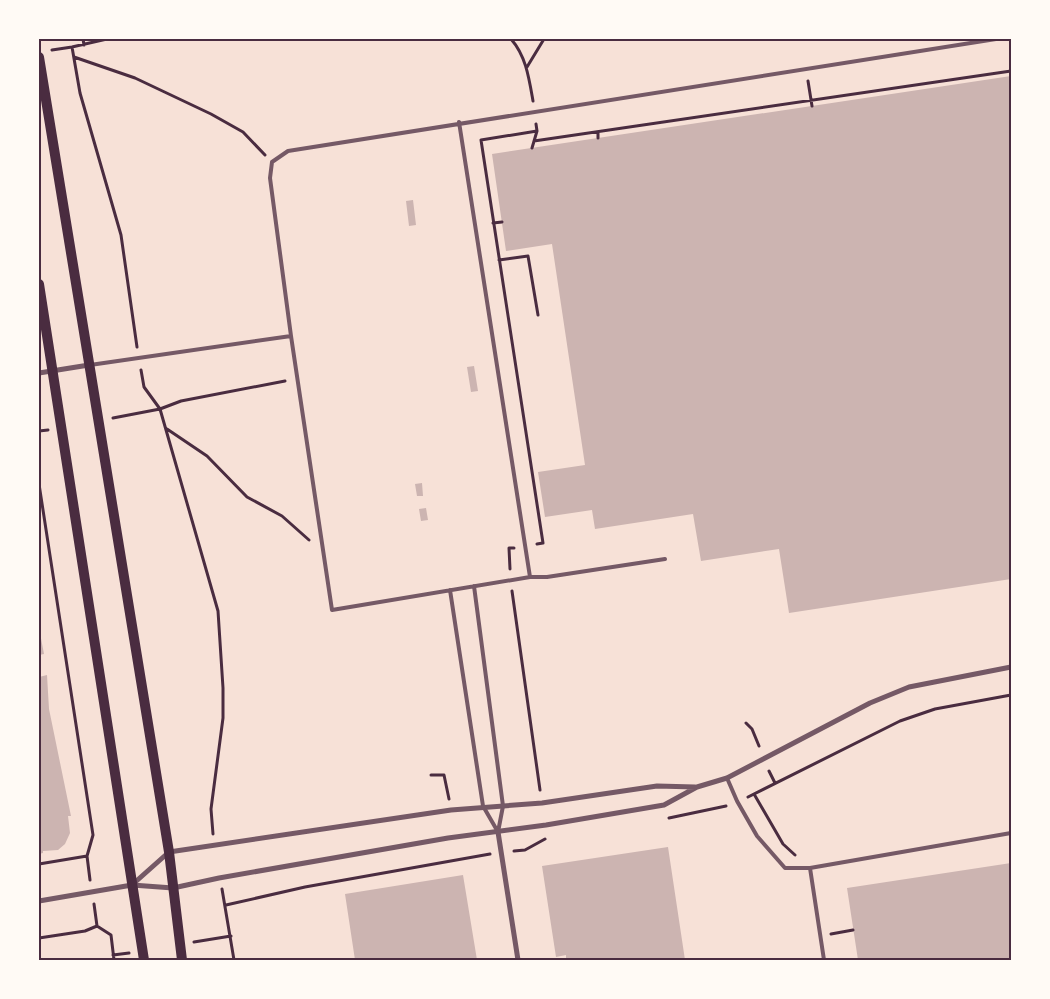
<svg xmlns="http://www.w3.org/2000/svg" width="1050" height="999" font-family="'Open Sans',sans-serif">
<rect width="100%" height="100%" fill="#f7e1d7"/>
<path fill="#ccb4b1" d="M 1011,76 L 1011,579 L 789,613 L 779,549 L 701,561 L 693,514 L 595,529 L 592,510 L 545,517 L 538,472 L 585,465 L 552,244 L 506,251 L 492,154 Z
M 413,200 L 416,225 L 409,226 L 406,201 Z
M 474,366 L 478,391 L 471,392 L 467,367 Z
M 422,483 L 423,496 L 417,496 L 415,484 Z
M 426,508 L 428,520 L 421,521 L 419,509 Z
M 39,628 L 44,654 L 39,655 Z
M 47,675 L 49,709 L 71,816 L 68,816 L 70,833 L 65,844 L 58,850 L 43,851 L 43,853 L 39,854 L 39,677 Z
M 668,847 L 685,960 L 566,960 L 566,955 L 556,957 L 542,866 Z
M 1011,863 L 1011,960 L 858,960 L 847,888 Z
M 463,875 L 477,960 L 355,960 L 345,894 Z"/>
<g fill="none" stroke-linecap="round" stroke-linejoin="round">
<path stroke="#4a2c40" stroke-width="3" d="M 83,39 L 84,45
M 511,39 C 526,56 529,78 533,101
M 72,47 L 80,93 L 121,235 L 137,347
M 52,50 L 72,47 L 107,39
M 74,57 L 135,78 L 211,114 L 243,132 L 265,155
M 527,67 L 544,39
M 808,81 L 812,106
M 537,131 L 481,140 L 543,543 L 537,544
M 598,132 L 598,138
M 534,141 L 1011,71
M 532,148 L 537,131 L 536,124
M 493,223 L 502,222
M 499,260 L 528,256 L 538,315
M 141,370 L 144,387 L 160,409 L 218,611 L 223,688 L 223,718 L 211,809 L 213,834
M 113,418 L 160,409 L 181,401 L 285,381
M 167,429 L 207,456 L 247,497 L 282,516 L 309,540
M 39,431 L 48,430
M 39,484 L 93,835 L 87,856 L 90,880
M 510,569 L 509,548 L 514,548
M 512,591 L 540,790
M 746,723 L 752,729 L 759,746
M 769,771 L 775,783
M 431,775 L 444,775 L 449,799
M 754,794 L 783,844 L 795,855
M 748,797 L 900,721 L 935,709 L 1011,695
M 669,818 L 726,806
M 514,851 L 525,850 L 545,839
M 39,864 L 87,856
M 222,889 L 234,960
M 94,904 L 97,926 L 111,935 L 114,960
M 226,905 L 305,887 L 490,854
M 831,934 L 853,930
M 39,938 L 85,931 L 97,926
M 194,942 L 231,936
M 113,955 L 129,953"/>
<path stroke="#755966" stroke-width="4" d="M 459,122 L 530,577
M 90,365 L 291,336
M 665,559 L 547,577 L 530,577 L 332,610 L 291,336 L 270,178 L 272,162 L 288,151 L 996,39
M 474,586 L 503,806 L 498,832
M 450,590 L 483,806 L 498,832
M 727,778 L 737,801 L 757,836 L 785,868 L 810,868 L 1011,833
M 810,868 L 824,960"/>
<path stroke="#755966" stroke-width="5" d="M 39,373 L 89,365
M 498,832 L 518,960
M 133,884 L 169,852 L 451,810 L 542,803 L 657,786 L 695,787
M 39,901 L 132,885 L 173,888 L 219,878 L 448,838 L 546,825 L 664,805 L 697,787 L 727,778 L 870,703 L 909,687 L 1011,667"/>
<path stroke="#4a2c40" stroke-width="10" d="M 39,57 L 169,852 L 182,960
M 39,284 L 144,960"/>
</g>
<rect width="1050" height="999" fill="none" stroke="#fffaf5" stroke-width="80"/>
<rect x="40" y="40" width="970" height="919" fill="none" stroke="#4a2c40" stroke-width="2"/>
</svg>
